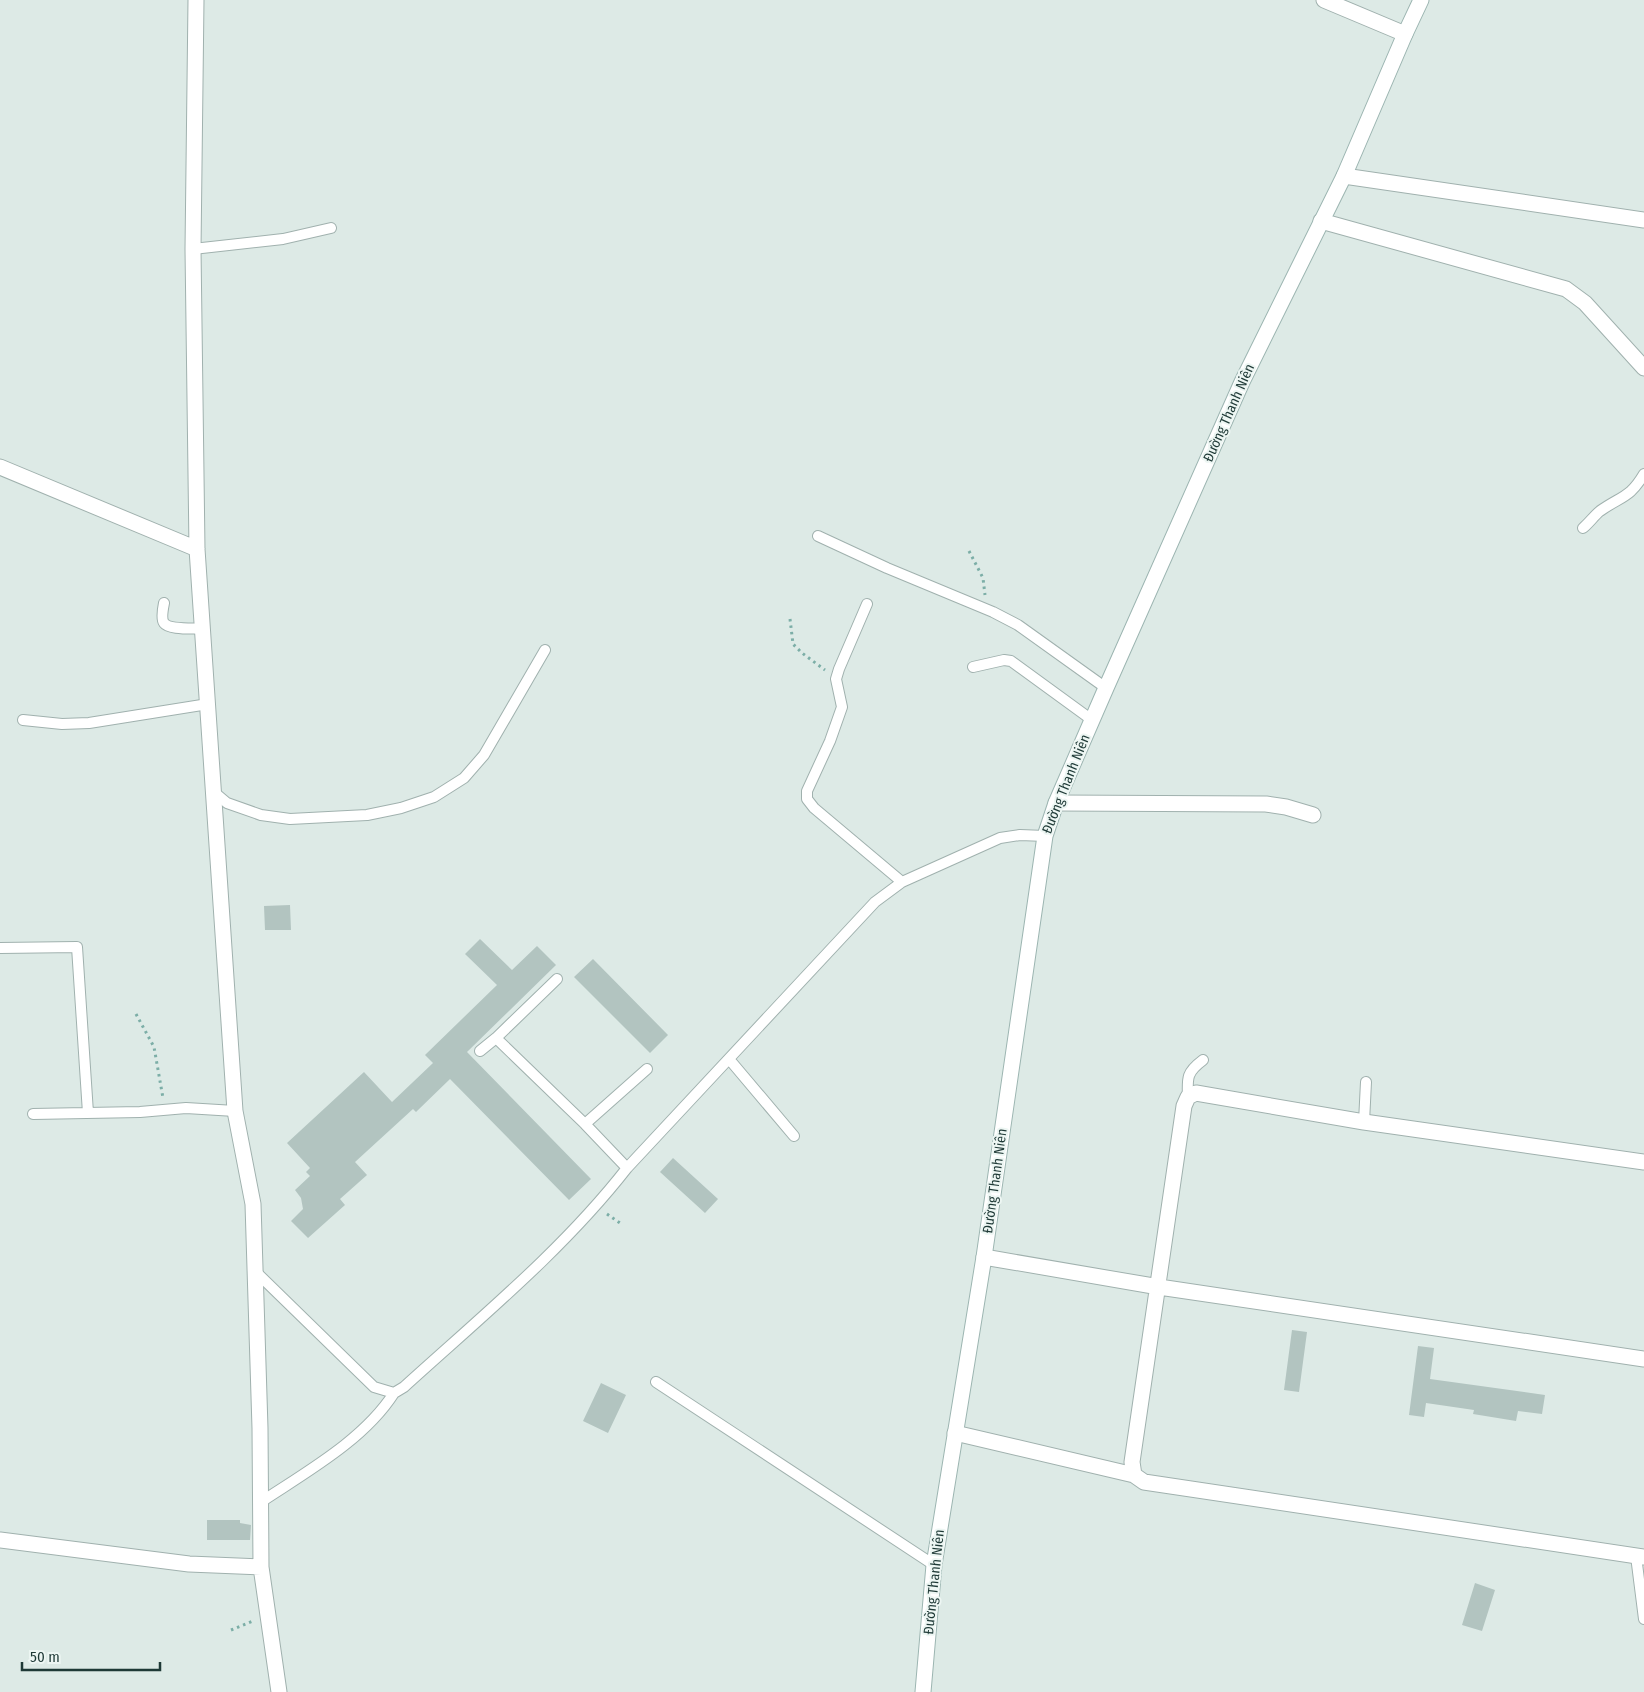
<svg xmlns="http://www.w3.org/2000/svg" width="1644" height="1692" font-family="'Fira Sans Condensed',sans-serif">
<rect width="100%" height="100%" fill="#ddeae6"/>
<path fill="#b2c4c0" d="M 290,905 L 291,930 L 265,930 L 264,906 Z
M 480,939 L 512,970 L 537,946 L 556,965 L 467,1052 L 591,1179 L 569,1200 L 450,1079 L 416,1112 L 413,1109 L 355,1162 L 367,1175 L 340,1199 L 345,1205 L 308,1238 L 291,1221 L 303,1209 L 301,1198 L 295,1190 L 310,1176 L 306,1172 L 310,1168 L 287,1143 L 364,1072 L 392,1102 L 433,1063 L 425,1055 L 497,985 L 465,954 Z
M 593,959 L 668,1035 L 650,1053 L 574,977 Z
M 673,1158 L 718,1199 L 705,1213 L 660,1172 Z
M 1292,1330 L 1307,1332 L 1299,1392 L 1284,1390 Z
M 1418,1346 L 1434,1348 L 1430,1379 L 1545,1395 L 1542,1414 L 1518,1411 L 1516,1421 L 1473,1414 L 1474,1410 L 1426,1403 L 1424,1417 L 1409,1415 Z
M 601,1383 L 626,1395 L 608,1433 L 583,1421 Z
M 207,1520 L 240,1520 L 240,1523 L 251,1525 L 250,1540 L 207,1540 Z
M 1475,1583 L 1495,1590 L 1482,1631 L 1462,1625 Z"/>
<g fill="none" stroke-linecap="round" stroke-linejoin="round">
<g stroke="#a0b1ae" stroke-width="12">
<path id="service" d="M 193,249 L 283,239 L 331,228
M 1583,528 C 1589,523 1594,516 1600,511 C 1621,496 1630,498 1644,474
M 818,536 L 887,568 L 993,612 L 1018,625 L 1106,688
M 164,603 C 163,608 161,619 164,623 C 169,630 194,628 203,629
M 867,604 L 839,669 L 836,679 L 842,707 L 830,741 L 807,791 L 807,799 L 814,808 L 902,882
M 973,667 L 1004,660 L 1011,661 L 1092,720
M 23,720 L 62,724 L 89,723 L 208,704
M 214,792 L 227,803 L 261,815 L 290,819 L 367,815 L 401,808 L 434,797 L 464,778 L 484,755 L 545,650
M 0,948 L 77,947 L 88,1113
M 496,1038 L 557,979
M 480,1051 L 496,1038 L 585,1124 L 627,1168
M 729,1059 L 794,1136
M 1188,1097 C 1187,1077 1187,1072 1203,1060
M 33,1114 L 140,1112 L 186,1108 L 235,1111
M 1364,1122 L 1366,1082
M 585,1124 L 647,1069
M 255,1271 L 374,1387 L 394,1393 L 404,1387 C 481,1317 563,1250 627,1168 L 875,902 L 902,882 L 1000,838 L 1020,835 L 1045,836
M 656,1382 L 934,1565
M 261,1502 C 306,1472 364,1440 394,1393
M 1636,1556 L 1644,1619"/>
</g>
<g stroke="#a0b1ae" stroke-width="17">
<path id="minor" d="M 196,0 L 193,249 L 197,549 L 235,1111 L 253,1204 L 260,1428 L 261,1567 L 279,1692
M 1324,0 L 1405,34
M 1344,176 L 1644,220
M 1321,221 L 1566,289 L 1585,303 L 1644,368
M 0,467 L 197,549
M 1056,803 L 1266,804 L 1286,807 L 1313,815
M 984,1257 L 1159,1287 L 1644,1359
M 955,1433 L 1134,1475 L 1144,1482 L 1644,1557
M 1134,1475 L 1132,1462 L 1184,1106 L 1188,1097 L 1196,1093 L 1364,1122 L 1644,1162
M 0,1540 L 189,1564 L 261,1567"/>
</g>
<g stroke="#9cb5b1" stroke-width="17">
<path id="secondary" d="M 923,1692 L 934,1565 L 984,1257 L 1045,836 L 1056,803 L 1106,688 L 1242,382 L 1344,176 L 1405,34 L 1421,0"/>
</g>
<path stroke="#7caea7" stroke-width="3" stroke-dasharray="2.5 4" stroke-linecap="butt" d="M 969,551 L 983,578 L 985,595
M 790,619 L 793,644 L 802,653 L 825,670
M 136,1014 L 154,1047 L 163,1098
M 607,1214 L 620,1223
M 231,1630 L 253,1621"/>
<use href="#service" stroke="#fff" stroke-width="10"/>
<use href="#minor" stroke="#fff" stroke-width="15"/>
<use href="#secondary" stroke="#fff" stroke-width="15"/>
</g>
<g text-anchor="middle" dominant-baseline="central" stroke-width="4" stroke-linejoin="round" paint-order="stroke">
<g font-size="14" fill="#1e3936" stroke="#edf6f3">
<text transform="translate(1229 413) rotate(-66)">Đường Thanh Niên</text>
<text transform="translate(1066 784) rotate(-68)">Đường Thanh Niên</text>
<text transform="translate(995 1181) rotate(-82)">Đường Thanh Niên</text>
<text transform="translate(934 1582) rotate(-84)">Đường Thanh Niên</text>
</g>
</g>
<path d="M22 1662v8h138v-8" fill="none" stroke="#1e3936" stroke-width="2.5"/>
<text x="30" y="1662" font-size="15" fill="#1e3936" stroke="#edf6f3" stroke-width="4" paint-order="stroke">50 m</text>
</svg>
